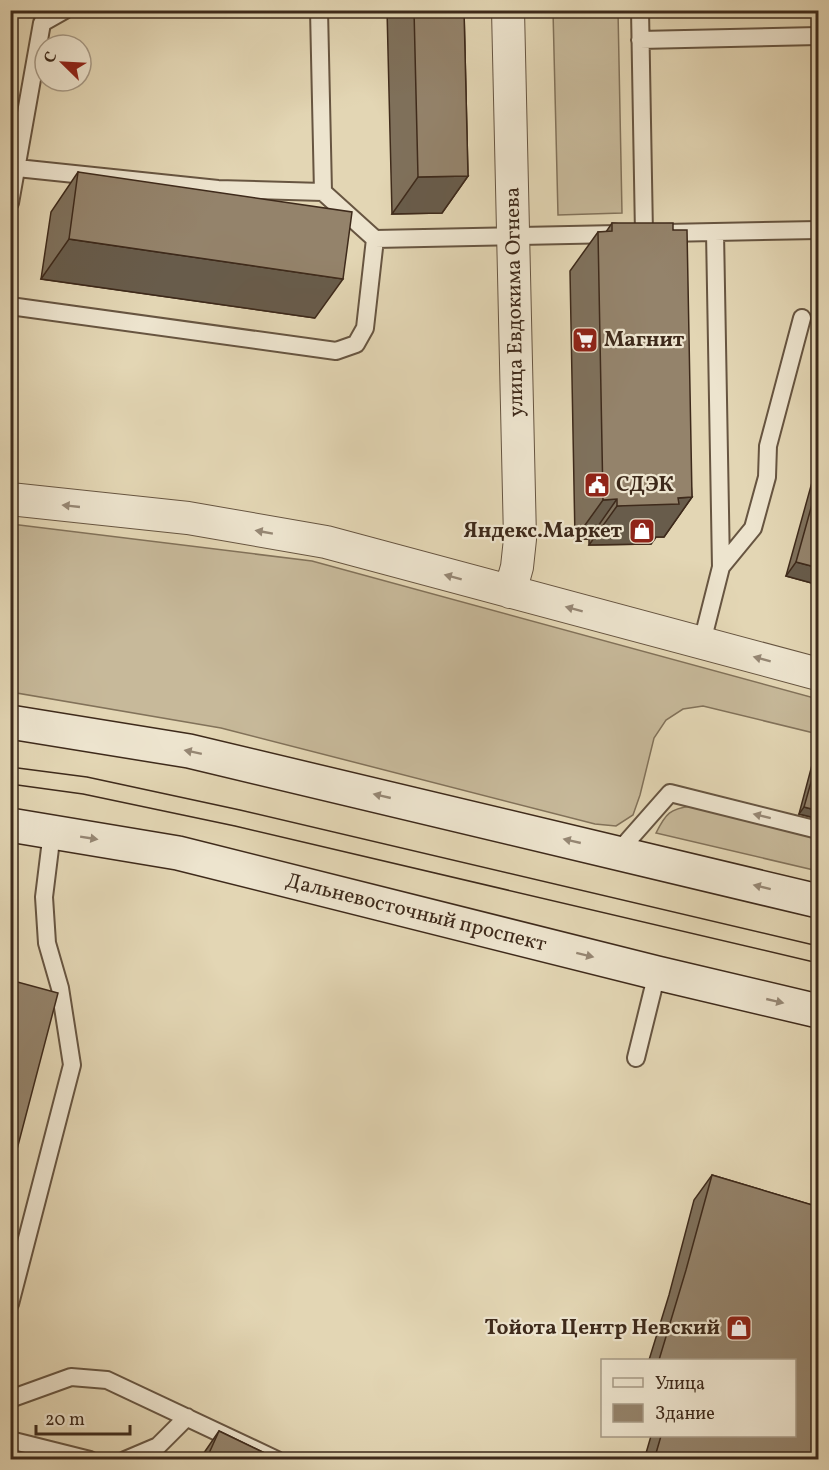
<svg xmlns="http://www.w3.org/2000/svg" width="829" height="1470" font-family="Vollkorn,serif">
<rect width="100%" height="100%" fill="#e3d6b4"/>
<filter id="stains"><feTurbulence type="fractalNoise" baseFrequency=".00333" numOctaves="4"/><feColorMatrix values="0 0 0 0 .2 0 0 0 0 .09 0 0 0 0 .02 0 0 0 .5 -.17"/></filter>
<radialGradient id="worn" r=".72"><stop offset=".6" stop-color="#630" stop-opacity="0"/><stop offset="1" stop-color="#630" stop-opacity=".3"/></radialGradient>
<path fill="#c7b99a" stroke="#82725a" stroke-width="1.5" d="M 553,11 L 618,11 L 622,213 L 558,215 Z
M 11,524 L 312,561 L 818,699 L 818,734 L 703,706 L 683,709 L 666,720 L 654,738 L 640,795 L 633,815 L 616,826 L 595,824 L 221,728 L 11,692 Z
M 691,806 L 818,836 L 818,871 L 656,833 C 666,813 670,809 691,806 Z"/>
<g fill="none" stroke-linecap="round" stroke-linejoin="round">
<g stroke="#675541" stroke-width="20">
<path id="lane" d="M 319,10 L 323,192
M 640,10 L 644,234
M 640,40 L 818,36
M 17,168 L 218,189 L 323,192 L 375,239 L 618,234
M 10,203 L 42,23 L 65,10
M 665,233 L 818,230
M 10,306 L 336,351 L 356,344 L 365,328 L 375,239
M 721,567 L 753,528 L 767,477 L 768,446 L 802,318
M 702,642 L 721,567 L 715,232
M 618,852 L 670,793 L 818,830
M 636,1058 L 657,973
M 10,1304 L 72,1065 L 60,988 L 47,943 L 44,897 L 52,832
M 10,1399 L 71,1377 L 107,1380 L 277,1460
M 10,1440 L 90,1460
M 125,1460 L 158,1446 L 187,1417"/>
</g>
<g stroke="#675541" stroke-width="34">
<path id="street" d="M 508,10 L 520,539 L 517,567 L 510,592
M 10,499 L 188,518 L 326,542 L 818,674"/>
</g>
<g stroke="#3e2a1b" stroke-width="36">
<path id="secondary" d="M 10,722 L 189,751 L 818,901
M 10,825 L 178,853 L 657,973 L 818,1011"/>
</g>
<use href="#lane" stroke="#ede4ce" stroke-width="16"/>
<use href="#street" stroke="#ede4ce" stroke-width="32"/>
<use href="#secondary" stroke="#ede4ce" stroke-width="33"/>
<path stroke="#3e2a1b" stroke-width="1.5" d="M 10,767 L 87,777 L 240,810 L 818,946
M 10,784 L 83,794 L 235,826 L 818,963"/>
</g>
<path fill="#7f715c" stroke="#3e2a1b" stroke-width="1.5" d="M 387,10 L 464,10 L 468,176 L 442,213 L 392,214 Z
M 78,172 L 315,318 L 41,279 L 51,212 Z
M 612,223 L 673,230 L 692,497 L 664,537 L 656,537 L 651,544 L 589,545 L 589,539 L 575,539 L 570,271 L 598,232 L 606,232 Z
M 819,457 L 819,585 L 786,576 Z
M 819,747 L 819,819 L 799,814 L 816,750 Z
M 712,1175 L 819,1207 L 819,1460 L 644,1460 L 651,1436 L 649,1436 L 795,1436 L 795,1360 L 649,1360 L 669,1295 L 694,1200 Z
M 219,1431 L 279,1460 L 199,1460 Z"/>
<path fill="#685c4b" stroke="#3e2a1b" stroke-width="1.5" d="M 468,176 L 442,213 L 392,214 L 418,177 Z
M 69,239 L 343,279 L 315,318 L 41,279 Z
M 692,497 L 664,537 L 656,537 L 651,544 L 589,545 L 617,506 L 678,498 Z
M 617,499 L 589,539 L 575,539 L 603,500 Z
M 796,562 L 819,568 L 819,585 L 786,576 Z
M 804,807 L 819,811 L 819,819 L 799,814 Z"/>
<path fill="#94836b" stroke="#3e2a1b" stroke-width="1.5" d="M 414,10 L 464,10 L 468,176 L 418,177 Z
M 78,172 L 352,212 L 343,279 L 69,239 Z
M 612,223 L 673,223 L 673,230 L 687,230 L 692,497 L 678,498 L 679,504 L 617,506 L 617,499 L 603,500 L 598,232 L 612,231 Z
M 819,479 L 819,568 L 796,562 Z
M 819,754 L 819,811 L 804,807 Z
M 10,980 L 58,993 L 10,1176 Z
M 712,1175 L 819,1207 L 819,1460 L 654,1460 L 661,1436 L 795,1436 L 795,1360 L 659,1360 L 686,1270 Z
M 219,1431 L 279,1460 L 206,1460 Z
M 10,1457 L 21,1460 L 10,1460 Z"/>
<defs><path id="oneway-solid" d="M-6-.8H1V-3.2L6.5 0L1 3.2V.8H-6Z" transform="scale(1.5)"/></defs>
<g fill="#968774">
<use href="#oneway-solid" transform="translate(71 506) rotate(-174)"/>
<use href="#oneway-solid" transform="translate(264 532) rotate(-170)"/>
<use href="#oneway-solid" transform="translate(453 577) rotate(-165)"/>
<use href="#oneway-solid" transform="translate(574 609) rotate(-165)"/>
<use href="#oneway-solid" transform="translate(762 659) rotate(-165)"/>
<use href="#oneway-solid" transform="translate(193 752) rotate(-168)"/>
<use href="#oneway-solid" transform="translate(382 796) rotate(-167)"/>
<use href="#oneway-solid" transform="translate(762 816) rotate(-166)"/>
<use href="#oneway-solid" transform="translate(89 838) rotate(9)"/>
<use href="#oneway-solid" transform="translate(572 841) rotate(-167)"/>
<use href="#oneway-solid" transform="translate(762 887) rotate(-166)"/>
<use href="#oneway-solid" transform="translate(585 955) rotate(14)"/>
<use href="#oneway-solid" transform="translate(775 1001) rotate(13)"/>
</g>
<defs>
<g id="supermarket-square" transform="scale(1.35)"><rect x="-9" y="-9" width="18" height="18" rx="4" fill="#8f2418" stroke="#ede4ce"/><path d="M-6-5.5h2.5l.6 2H6L4.5 2H-2.5L-4.4-4H-6ZM-1.5 3.2a1.3 1.3 0 1 0 .1 0ZM3 3.2a1.3 1.3 0 1 0 .1 0Z" fill="#fff"/></g>
<g id="civic-square" transform="scale(1.35)"><rect x="-9" y="-9" width="18" height="18" rx="4" fill="#8f2418" stroke="#ede4ce"/><path d="M-.6-6.5H3V-4.5H.6V-3L4-1V1h2V6H-6V1h2V-1L-.6-3ZM-1.2 2.5V6h2.4V2.5Z" fill="#fff"/></g>
<g id="shop-square" transform="scale(1.35)"><rect x="-9" y="-9" width="18" height="18" rx="4" fill="#8f2418" stroke="#ede4ce"/><path d="M-5-2.5h2.3a2.7 3.5 0 0 1 5.4 0H5L5.5 6h-11ZM-1.5-2.5h3a1.5 2.3 0 0 0-3 0Z" fill="#fff"/></g>
</defs>
<g fill-rule="evenodd">
<use href="#supermarket-square" x="585" y="340"/>
<use href="#civic-square" x="597" y="485"/>
<use href="#shop-square" x="642" y="531"/>
<use href="#shop-square" x="739" y="1328"/>
</g>
<g text-anchor="middle" dominant-baseline="central" stroke-width="4.5" stroke-linejoin="round" paint-order="stroke">
<g font-size="21" fill="#3e2a1b" stroke="#ede4ce">
<text transform="translate(515 302) rotate(-91)">улица Евдокима Огнева</text>
<text transform="translate(416 913) rotate(14)">Дальневосточный проспект</text>
</g>
<g font-size="21" font-weight="bold" fill="#3e2a1b" stroke="#ede4ce" text-anchor="start">
<text x="604" y="340">Магнит</text>
<text x="616" y="485">СДЭК</text>
<text x="622" y="531" text-anchor="end">Яндекс.Маркет</text>
<text x="720" y="1328" text-anchor="end">Тойота Центр Невский</text>
</g>
</g>
<rect width="829" height="1470" fill="none" stroke="#e3d6b4" stroke-width="36"/>
<rect x="12" y="12" width="805" height="1446" fill="none" stroke="#3e2a1b" stroke-width="3"/>
<rect x="18" y="18" width="793" height="1434" fill="none" stroke="#3e2a1b" stroke-width="1.5"/>
<rect x="601" y="1359" width="195" height="78" fill="#ede4ce" stroke="#a79a86" stroke-width="1.5"/>
<rect x="613" y="1378" width="30" height="9" fill="#ede4ce" stroke="#a79a86" stroke-width="1.5"/>
<text x="655" y="1389" font-size="18" fill="#3e2a1b">Улица</text>
<rect x="613" y="1404" width="30" height="18" fill="#94836b" stroke="#a79a86" stroke-width="1.5"/>
<text x="655" y="1419" font-size="18" fill="#3e2a1b">Здание</text>
<g transform="translate(63 63) rotate(294)"><circle r="28" fill="#ede4ce" stroke="#a79a86" stroke-width="1.5"/>
<path d="M0-4.5L10 22L0 15L-10 22Z" fill="#8f2418"/>
<text y="-9" font-size="16" font-weight="bold" text-anchor="middle" fill="#3e2a1b">С</text>
</g>
<path d="M36 1425v9h94v-9" fill="none" stroke="#3e2a1b" stroke-width="3"/>
<text x="45" y="1425" font-size="18" fill="#3e2a1b" stroke="#ede4ce" stroke-width="4.5" paint-order="stroke">20 m</text>
<rect width="100%" height="100%" filter="url(#stains)"/>
<rect width="100%" height="100%" fill="url(#worn)"/>
</svg>
